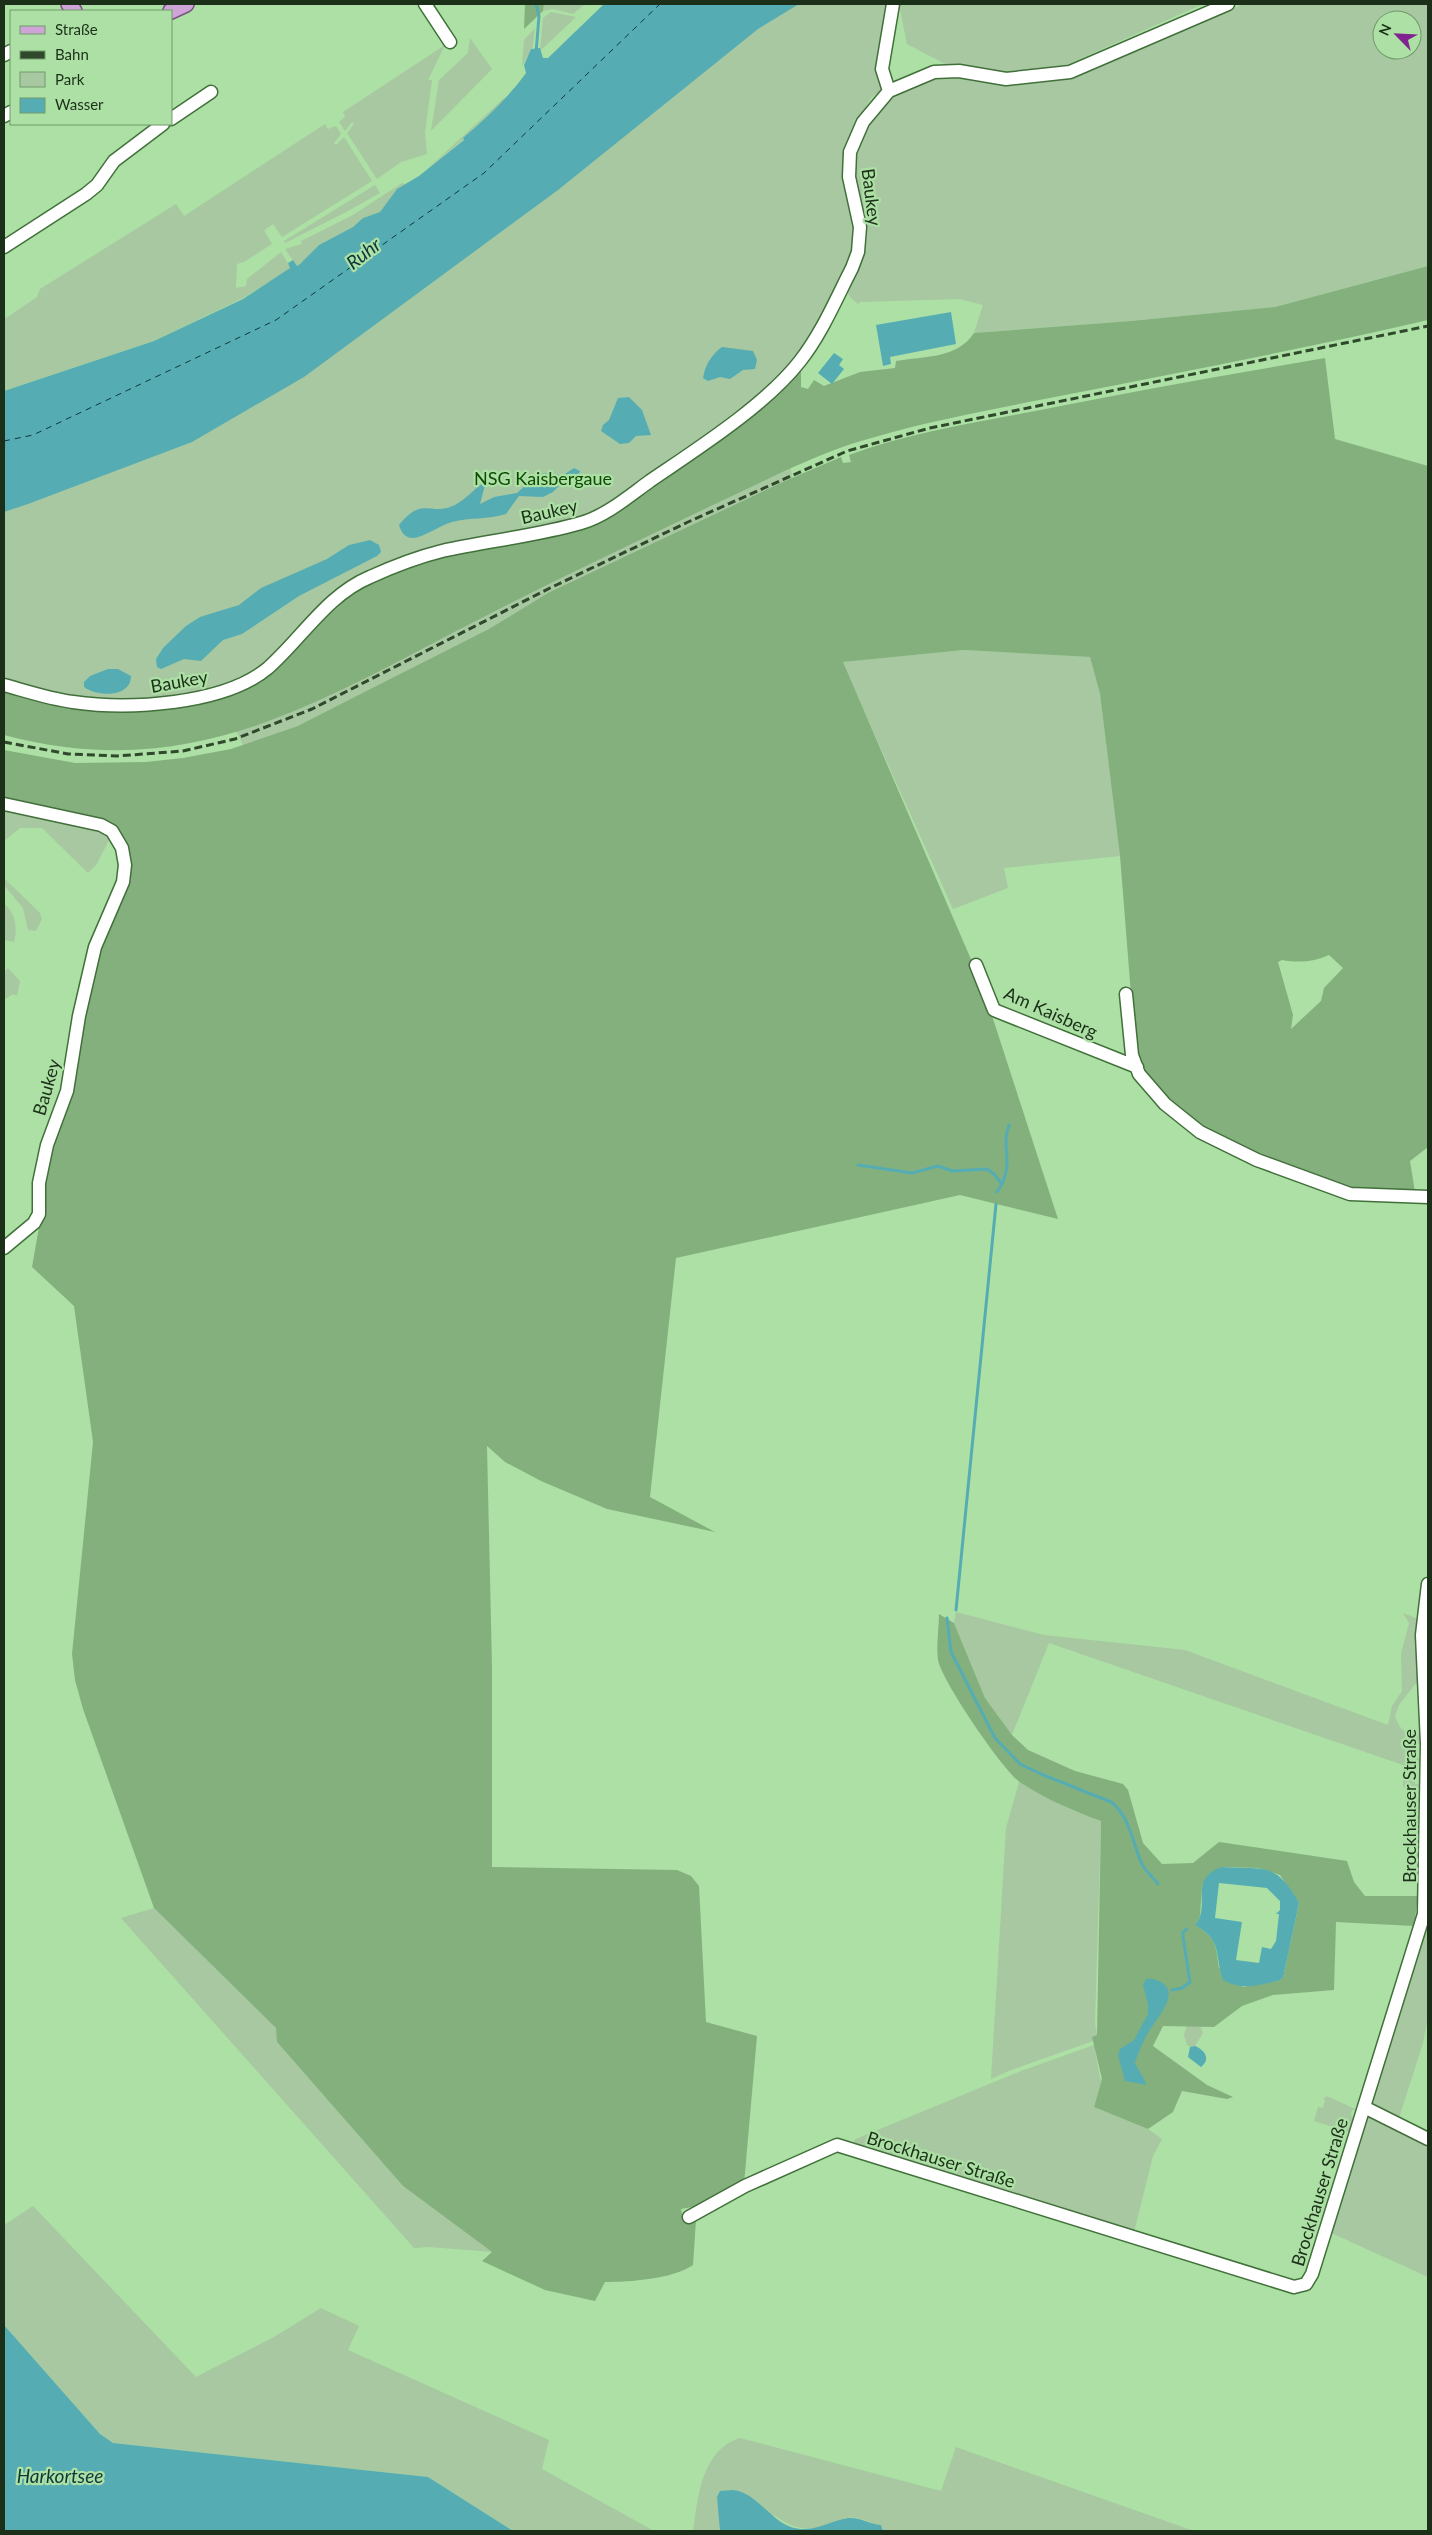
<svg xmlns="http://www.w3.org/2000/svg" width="1432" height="2535" font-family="Lato,sans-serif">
<rect width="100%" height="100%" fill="#ace0a4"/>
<path fill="#a7c8a1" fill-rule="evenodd" d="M 544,4 L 585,4 L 573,14 L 553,9 L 543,11 Z
M 796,4 L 888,4 L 882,90 L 871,98 L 853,130 L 855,231 L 850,256 L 829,299 L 818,341 L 810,360 L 788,386 L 790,465 L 797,502 L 250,760 L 235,728 L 4,732 L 4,489 L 649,88 Z
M 899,4 L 1203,4 L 1064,66 L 1038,72 L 1003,73 L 947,65 L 907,44 Z
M 1244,4 L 1428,4 L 1428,266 L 1275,307 L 1131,321 L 974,333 L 983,305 L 959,299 L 860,302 L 858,304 L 850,297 L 846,288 L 859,260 L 866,234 L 853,171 L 859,145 L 871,116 L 888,99 L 910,85 L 933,76 L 1070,76 ZM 1382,20 L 1412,20 L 1412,50 L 1382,50 Z
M 551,12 L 576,17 L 540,51 L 543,18 Z
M 535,28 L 533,46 L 515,79 L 522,66 L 524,40 Z
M 470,38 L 492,69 L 431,131 L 439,80 L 468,53 Z
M 445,45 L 428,80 L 432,80 L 425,132 L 427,154 L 401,162 L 377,179 L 347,133 L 354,124 L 352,122 L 345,131 L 339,122 L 345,117 L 343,112 Z
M 504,98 L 506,99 L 463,138 L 464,139 L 423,173 Z
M 325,124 L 328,129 L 336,126 L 341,134 L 334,143 L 336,145 L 344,137 L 372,181 L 282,237 L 273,224 L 264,230 L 272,244 L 244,262 L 237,264 L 236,288 L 246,286 L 247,279 L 281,252 L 291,268 L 243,298 L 154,341 L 4,391 L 4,316 L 6,318 L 37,297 L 40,289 L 176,204 L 184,216 Z
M 402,183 L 405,184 L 397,189 L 380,212 L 363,218 L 353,227 L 319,245 L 306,259 L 297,266 L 285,249 L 302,244 L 301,241 L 353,215 Z
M 375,185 L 380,193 L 350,210 L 285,243 L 284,241 Z
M 964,650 L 1090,657 L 1100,694 L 1120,856 L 1004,868 L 1008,888 L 953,909 L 842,662 Z
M 4,807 L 88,824 L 111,836 L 97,864 L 88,873 L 42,828 L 20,828 L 4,841 Z
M 4,878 L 40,913 L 42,919 L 36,931 L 28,930 L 23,908 L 4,885 Z
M 4,903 C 15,914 18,926 14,942 L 4,940 Z
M 8,968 L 20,981 L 17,996 L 13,994 L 5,999 L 4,972 Z
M 956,1612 L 1044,1635 L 1185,1650 L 1388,1725 L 1392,1706 L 1402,1691 L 1401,1654 L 1409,1623 L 1403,1613 L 1418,1619 L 1419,1679 L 1399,1705 L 1395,1716 C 1399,1730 1409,1739 1424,1731 L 1424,1744 L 1416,1744 L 1416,1758 L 1423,1759 L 1424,1765 L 1416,1765 L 1415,1784 L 1424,1785 L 1424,1788 L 1403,1787 L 1403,1765 L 1049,1643 L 1012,1735 L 985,1698 L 954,1623 Z
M 1019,1782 L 1067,1808 L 1101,1821 L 1095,2023 L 1097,2035 L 1093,2041 L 1011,2070 L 991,2079 L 1006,1828 Z
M 154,1908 L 277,2028 L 277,2042 L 403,2186 L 492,2252 L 429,2247 L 414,2248 L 121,1918 Z
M 1428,1922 L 1428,2017 L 1423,2043 L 1398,2121 L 1374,2107 L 1372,2097 Z
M 1193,2006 L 1203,2033 L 1195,2046 L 1190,2047 L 1187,2045 L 1184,2035 Z
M 1094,2045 L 1100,2078 L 1102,2079 L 1094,2107 L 1148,2129 L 1162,2139 L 1153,2156 L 1134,2232 L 854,2145 L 854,2140 L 858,2138 L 1021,2071 Z
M 1327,2096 L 1357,2110 L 1352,2110 L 1351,2114 L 1352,2117 L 1355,2115 L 1352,2133 L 1314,2121 L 1318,2107 L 1323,2108 L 1325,2100 L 1323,2099 Z
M 1370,2116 L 1428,2143 L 1428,2277 L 1329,2232 L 1367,2117 Z
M 33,2206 L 196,2377 L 274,2337 L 321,2308 L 359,2326 L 348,2350 L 549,2440 L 542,2469 L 654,2531 L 513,2531 L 428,2477 L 113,2443 L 100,2434 L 4,2325 L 4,2225 Z
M 740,2438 L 941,2491 L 956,2447 L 1194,2531 L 883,2531 L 881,2525 C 869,2524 861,2516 847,2518 C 841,2519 835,2524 829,2525 C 806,2532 793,2529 774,2515 L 719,2529 L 720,2531 L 693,2531 C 698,2498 701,2450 740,2438 Z"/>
<path fill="#84b07e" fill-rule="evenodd" d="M 525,4 L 544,4 L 543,11 L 524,29 Z
M 1428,266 L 1428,320 C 1308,348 1186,371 1065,395 C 994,409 920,422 851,444 C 804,460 758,484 713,505 C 631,544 549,583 468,625 C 311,706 188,784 4,735 L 4,689 L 89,707 L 240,691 L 341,599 L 375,580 L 463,550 L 581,528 L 801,367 L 801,387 L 808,389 L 814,380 L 824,386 L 860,372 L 895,368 L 896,361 C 924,356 957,359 974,333 L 1131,321 L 1275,307 Z
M 1325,358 L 1335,439 L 1428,466 L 1428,1147 L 1410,1161 L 1415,1192 L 1372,1196 L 1228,1147 L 1165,1103 L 1136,1057 L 1120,856 L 1100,694 L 1090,657 L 964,650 L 843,662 L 982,985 L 1058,1219 L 960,1195 L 676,1258 L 650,1497 L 715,1532 L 607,1509 L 541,1481 L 505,1462 L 487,1446 L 492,1666 L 492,1867 L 677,1870 L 691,1876 L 699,1886 L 706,2022 L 757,2036 L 744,2184 L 697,2206 L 681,2209 L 684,2223 L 696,2220 L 693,2265 C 673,2279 629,2282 605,2282 L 595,2301 L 545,2290 L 482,2261 L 492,2252 L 403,2186 L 277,2042 L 276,2028 L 154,1908 L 83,1709 L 75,1680 L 72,1654 L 93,1442 L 74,1306 L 32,1267 L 42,1210 L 41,1197 L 55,1127 L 69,1106 L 97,947 L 125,882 L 113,830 L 4,801 L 4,750 L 75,763 L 146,762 L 183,758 L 231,749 L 263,738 L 298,726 L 333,708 L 489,629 L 548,593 L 785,481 L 841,457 L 843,463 L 851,462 L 849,455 C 908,433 969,424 1030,412 C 1128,392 1226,375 1325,358 ZM 1329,955 L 1343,968 L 1324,988 L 1321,1001 L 1291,1029 L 1293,1015 L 1278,962 L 1282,960 C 1299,963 1314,962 1329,955 Z
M 939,1614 L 954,1623 L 985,1698 L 1012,1735 L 1028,1750 L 1075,1771 L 1123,1784 L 1128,1790 L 1143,1843 L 1162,1864 L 1193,1863 L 1219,1842 L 1347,1861 L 1354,1882 L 1365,1896 L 1418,1896 L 1414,1926 L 1336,1922 L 1334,1990 L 1273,1995 L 1242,2006 L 1214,2027 L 1163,2026 L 1153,2046 L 1207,2085 L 1233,2097 L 1227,2099 L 1182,2091 L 1173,2112 L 1148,2129 L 1094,2107 L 1102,2079 L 1092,2037 L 1097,2035 L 1101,1821 C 1073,1811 1046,1799 1021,1783 C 1003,1771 942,1681 938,1660 C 936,1645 939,1628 939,1614 ZM 1222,1867 L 1258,1868 L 1280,1875 L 1299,1903 L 1283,1978 L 1278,1981 L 1243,1987 L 1219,1968 C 1215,1942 1217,1940 1196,1925 L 1200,1916 L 1202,1886 Z"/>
<path fill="#55adb3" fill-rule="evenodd" d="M 604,4 L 799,4 L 758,29 L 558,190 L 304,377 L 192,442 L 28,504 L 4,512 L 4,391 L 154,341 L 243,299 L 290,268 L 288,263 L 293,260 L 297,266 L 300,264 L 319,245 L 353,227 L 363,218 L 380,212 L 397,189 L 419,176 L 464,140 L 463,138 C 486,118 508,98 526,73 L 524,65 L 531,49 L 540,48 L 543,58 L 548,58 Z
M 951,312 L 956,344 L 890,357 L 891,364 L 883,366 L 876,325 Z
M 722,347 L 753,351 L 757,360 L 755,369 L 743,370 L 730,379 L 720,377 L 708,381 L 703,378 C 705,365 712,354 722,347 Z
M 834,353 L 843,359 L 839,365 L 844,369 L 832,384 L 818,373 Z
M 629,397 L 642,410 L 651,435 L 636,436 L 629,443 L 620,444 L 601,431 L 603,425 L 609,420 L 618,398 Z
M 574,468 L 580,471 L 577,478 L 561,484 L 553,492 L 543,497 L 519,496 L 506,514 C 488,520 470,517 452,522 C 441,525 422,538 413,538 C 405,538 401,532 399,525 C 423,495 430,517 455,505 C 466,499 473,490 483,483 L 485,485 L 480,504 L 494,497 L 517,493 L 538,474 L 552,473 L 562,476 Z
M 370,540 L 379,545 L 381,552 L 377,556 L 299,596 L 242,634 L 223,640 L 201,661 L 184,659 L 161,669 L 157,667 L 156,659 L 163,648 L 186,626 L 200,617 L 239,605 L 261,588 L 327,559 L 349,545 Z
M 108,669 L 118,669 L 131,676 C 131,698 97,697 84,687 L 84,682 L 90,676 Z
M 1222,1867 C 1264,1870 1276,1861 1299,1903 L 1283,1978 L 1278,1981 C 1257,1985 1243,1991 1223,1980 C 1214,1953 1223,1941 1195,1925 C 1212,1905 1187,1879 1222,1867 ZM 1219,1883 L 1267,1888 L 1280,1901 L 1280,1910 L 1276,1914 L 1279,1914 L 1276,1941 L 1271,1949 L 1262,1947 L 1259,1963 L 1236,1960 L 1242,1922 L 1215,1918 Z
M 1146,1979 C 1152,1978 1155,1979 1161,1982 C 1181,1993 1157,2018 1149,2031 C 1144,2040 1138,2053 1135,2063 L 1147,2085 L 1125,2081 L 1118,2055 L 1120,2049 L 1134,2040 L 1148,2014 L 1148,2004 L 1143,1985 Z
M 1195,2046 C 1205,2050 1211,2059 1201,2067 L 1188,2057 L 1190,2047 Z
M 4,2325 L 100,2434 L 113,2443 L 428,2477 L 513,2531 L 4,2531 Z
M 733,2490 C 757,2493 769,2519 791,2527 C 812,2534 829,2521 848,2518 C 861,2517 869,2524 881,2525 L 883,2531 L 720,2531 L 717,2497 L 720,2491 Z"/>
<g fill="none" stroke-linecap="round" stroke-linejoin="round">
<path stroke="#55adb3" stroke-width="3" d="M 536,53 L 539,16 L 536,4
M 858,1165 L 912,1173 L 938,1166 L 952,1171 L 987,1169 L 994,1174 L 1002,1184 L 997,1192
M 1002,1184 C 1013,1161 1001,1146 1009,1125
M 956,1610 L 996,1204
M 947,1618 L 951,1652 L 995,1738 L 1020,1764 L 1041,1774 L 1111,1802 C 1129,1815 1133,1843 1141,1862 C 1144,1870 1153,1877 1158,1884
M 1172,1990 L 1182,1988 L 1190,1982 L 1183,1936 L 1183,1932 L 1187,1929"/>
<path stroke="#0d383b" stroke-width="1" stroke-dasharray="6 5" stroke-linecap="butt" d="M 4,441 L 33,435 L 276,320 L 484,173 L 660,4"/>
<g stroke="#41703a" stroke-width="15">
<path id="minor" d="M 425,4 L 450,42
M 4,55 L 11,51
M 889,91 L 882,69 L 893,4
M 4,116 L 11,112
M 171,119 L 211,92
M 4,247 L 86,194 L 97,185 L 114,161 L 163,124
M 4,685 C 26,691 50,699 73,702 C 128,710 224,705 268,668 C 302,638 327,595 370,577 C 392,567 418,557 442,551 C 487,541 536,536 581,523 C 606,516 629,496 650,481 C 697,449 766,405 800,361 C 822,333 836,299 852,268 L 858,252 L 860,227 L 849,177 L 850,152 L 863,122 L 889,91 L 934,72 L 959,71 L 1006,79 L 1070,72 L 1228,4
M 4,804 L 101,825 L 112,831 L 122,848 L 125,865 L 123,882 L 95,947 L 79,1016 L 67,1091 L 47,1145 L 39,1183 L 39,1214 L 34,1223 L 4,1248
M 976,965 L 994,1010 L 1137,1067
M 1126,994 L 1132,1055 L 1139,1074 L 1165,1104 L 1200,1132 L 1257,1160 L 1350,1194 L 1428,1197
M 1364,2107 L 1428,2139
M 689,2217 L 745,2186 L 837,2145 L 1294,2287 L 1306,2284 L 1312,2274 L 1424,1914 L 1427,1744 L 1422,1635 L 1428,1584"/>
</g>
<g stroke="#7c5483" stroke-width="18">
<path id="major" d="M 69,4 L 74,11
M 171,11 L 186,4"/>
</g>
<use href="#minor" stroke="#fff" stroke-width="12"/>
<use href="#major" stroke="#cfa4d7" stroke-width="15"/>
<path stroke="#30482c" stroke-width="3" stroke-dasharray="8 4" stroke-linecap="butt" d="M 4,742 L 68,754 L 117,756 L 183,751 L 235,739 L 312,709 L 550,588 L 688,522 L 847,451 L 930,428 L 1428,326"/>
</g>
<g text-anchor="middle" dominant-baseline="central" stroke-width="4.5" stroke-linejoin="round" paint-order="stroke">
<g font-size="18" fill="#1c3019" stroke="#ace0a4">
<text transform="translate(872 197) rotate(83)">Baukey</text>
<text transform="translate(549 511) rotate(-13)">Baukey</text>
<text transform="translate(179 681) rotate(-10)">Baukey</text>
<text transform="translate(1051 1012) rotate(24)">Am Kaisberg</text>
<text transform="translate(46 1087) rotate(-74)">Baukey</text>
<text transform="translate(1409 1806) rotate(-90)">Brockhauser Straße</text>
<text transform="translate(941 2159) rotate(17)">Brockhauser Straße</text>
<text transform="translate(1319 2192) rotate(-73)">Brockhauser Straße</text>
</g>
<g font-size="18" fill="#0d4a04" stroke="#ace0a4">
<text x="543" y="478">NSG Kaisbergaue</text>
</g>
<g font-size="19" font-style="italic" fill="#0d383b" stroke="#ace0a4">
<text transform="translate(363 253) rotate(-38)">Ruhr</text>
<text x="60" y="2475">Harkortsee</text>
</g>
</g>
<rect width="1432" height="2535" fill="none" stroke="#1c3019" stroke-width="10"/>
<rect x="10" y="10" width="162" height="115" fill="#ace0a4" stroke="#729a6c"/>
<rect x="20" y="26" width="25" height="8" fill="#cfa4d7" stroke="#729a6c"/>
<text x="55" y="35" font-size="15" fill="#1c3019">Straße</text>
<rect x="20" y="51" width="25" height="8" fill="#30482c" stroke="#729a6c"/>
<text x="55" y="60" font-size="15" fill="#1c3019">Bahn</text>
<rect x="20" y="72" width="25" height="15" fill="#a7c8a1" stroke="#729a6c"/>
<text x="55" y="85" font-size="15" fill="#1c3019">Park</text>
<rect x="20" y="98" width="25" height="15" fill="#55adb3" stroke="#729a6c"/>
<text x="55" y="110" font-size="15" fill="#1c3019">Wasser</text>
<g transform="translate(1397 35) rotate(294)"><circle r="24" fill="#ace0a4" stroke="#729a6c"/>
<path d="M0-4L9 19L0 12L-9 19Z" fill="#802390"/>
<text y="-8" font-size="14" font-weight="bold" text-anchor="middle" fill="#1c3019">N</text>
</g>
</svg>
